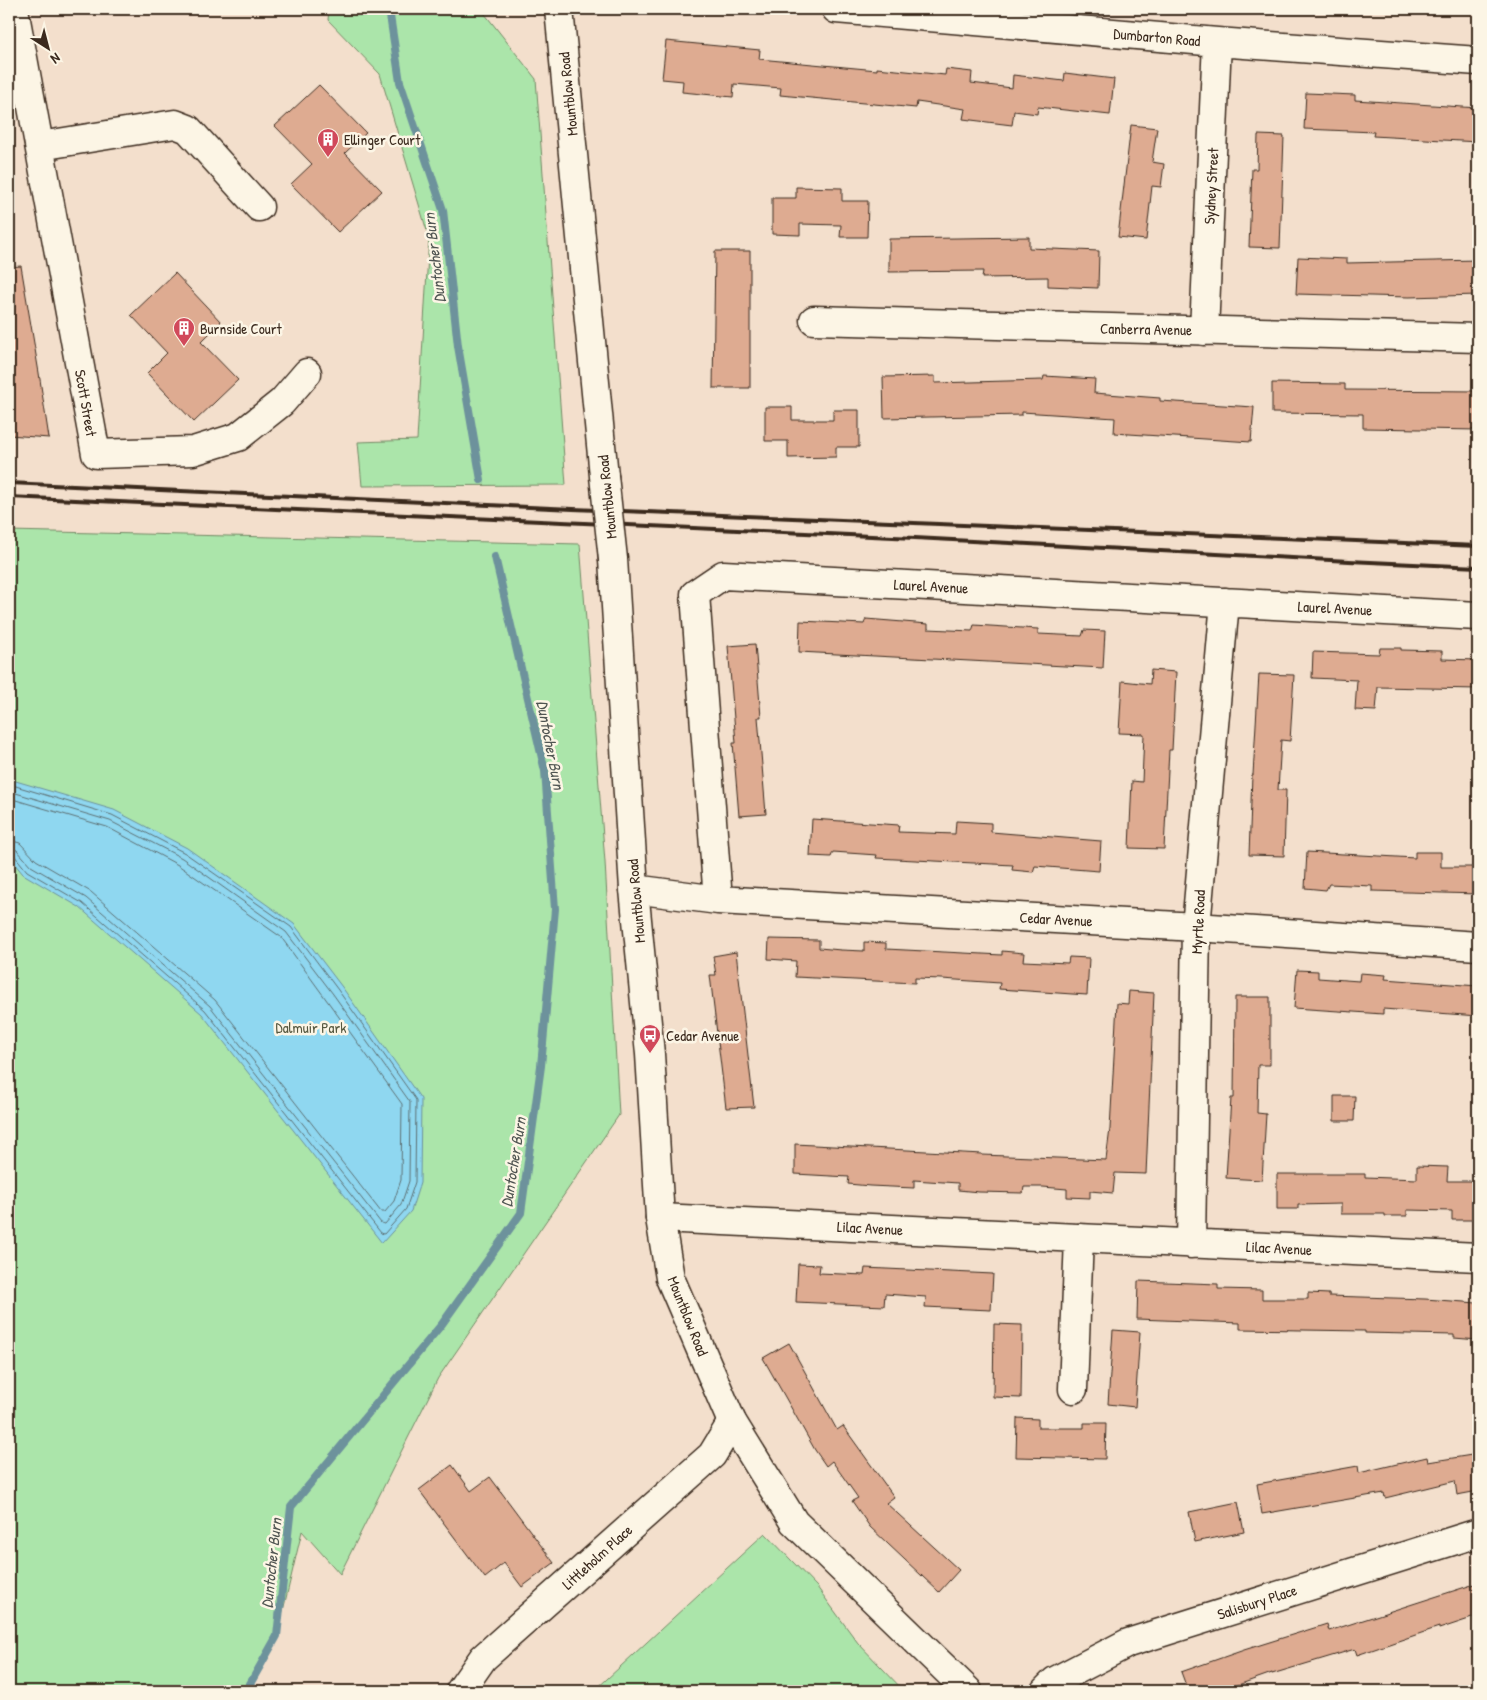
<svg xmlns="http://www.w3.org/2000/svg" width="1487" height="1700" font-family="'Patrick Hand',sans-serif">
<rect width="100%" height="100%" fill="#f3dfcc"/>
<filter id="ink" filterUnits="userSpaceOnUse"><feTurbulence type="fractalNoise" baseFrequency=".02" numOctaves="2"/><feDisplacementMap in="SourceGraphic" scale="10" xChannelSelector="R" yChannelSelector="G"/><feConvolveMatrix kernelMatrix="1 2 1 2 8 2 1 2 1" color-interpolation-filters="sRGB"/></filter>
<g filter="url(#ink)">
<path fill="#abe5aa" stroke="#738864" d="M 329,9 L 481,9 L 536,79 L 566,485 L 362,486 L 358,442 L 417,440 L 429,238 L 380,74 L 328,20 Z
M 9,531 L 580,544 L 605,862 L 619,1115 L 438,1378 L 340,1574 L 302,1531 L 277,1636 L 246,1691 L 9,1691 Z
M 765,1533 L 817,1587 L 858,1643 L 904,1691 L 594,1691 Z"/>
<path fill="#8fd7f0" stroke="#6d929c" d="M 9,779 L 114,810 L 187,848 L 294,924 L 342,987 L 421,1099 L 420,1183 L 411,1211 L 382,1243 L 202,1014 L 79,907 L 23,874 L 9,857 Z"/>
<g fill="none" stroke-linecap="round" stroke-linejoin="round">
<path stroke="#5d6f72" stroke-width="1" d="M 9,784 L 112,815 L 185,853 L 291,927 L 338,990 L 416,1100 L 415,1182 L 406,1209 L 384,1234 L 381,1233 L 205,1010 L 82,903 L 27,871 L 14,855 L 9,854
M 9,791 L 110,821 L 182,858 L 286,932 L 333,994 L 410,1102 L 409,1181 L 401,1205 L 385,1224 L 381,1223 L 210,1006 L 86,898 L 31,866 L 17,850 L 9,848
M 9,798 L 107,827 L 178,865 L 281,937 L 402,1104 L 401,1180 L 394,1201 L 385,1212 L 381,1212 L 215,1000 L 91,892 L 36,860 L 20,843 L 9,840"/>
<path stroke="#6d929c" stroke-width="8" d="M 389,9 L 400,82 L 443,210 L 458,346 L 481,480
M 246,1691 L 277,1636 L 291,1507 L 442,1324 L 521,1213 L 541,1066 L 555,909 L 545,771 L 495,557"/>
</g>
<path fill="#deab91" stroke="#3b2a1e" d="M 666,41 L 760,50 L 759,59 L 877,70 L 877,68 L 945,75 L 946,69 L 972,72 L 971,83 L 1012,88 L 1013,75 L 1064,81 L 1065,73 L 1114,79 L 1110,115 L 1038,107 L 1037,114 L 1014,111 L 1012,125 L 963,119 L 965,109 L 917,102 L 916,108 L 780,95 L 781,88 L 734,84 L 733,97 L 682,92 L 683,81 L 662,79 Z
M 319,85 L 366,133 L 345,153 L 382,191 L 338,232 L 291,184 L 312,164 L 275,126 Z
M 1306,93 L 1355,95 L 1355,100 L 1478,108 L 1478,142 L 1373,136 L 1374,132 L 1304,129 Z
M 1131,125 L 1157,128 L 1152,162 L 1164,164 L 1161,187 L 1152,186 L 1146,240 L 1118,237 Z
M 1258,135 L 1284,136 L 1280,248 L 1249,247 L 1252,169 L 1257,169 Z
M 796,187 L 842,188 L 842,201 L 868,201 L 867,237 L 840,237 L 841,225 L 800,224 L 800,235 L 772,234 L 772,198 L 796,198 Z
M 1029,237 L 1029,248 L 1099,251 L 1098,288 L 1048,286 L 1048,277 L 982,278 L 983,271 L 889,272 L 889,239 Z
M 715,251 L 750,251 L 750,388 L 713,388 Z
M 1298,257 L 1347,259 L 1347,263 L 1478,260 L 1478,295 L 1409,297 L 1296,294 Z
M 21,266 L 39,373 L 49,438 L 9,435 L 9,267 Z
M 175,273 L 221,322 L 201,342 L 238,380 L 194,422 L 147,373 L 167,353 L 131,315 Z
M 935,376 L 935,383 L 1043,380 L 1044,376 L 1095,379 L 1094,393 L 1160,398 L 1160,401 L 1254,407 L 1251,442 L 1114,433 L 1115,418 L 1022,412 L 1022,415 L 884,418 L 883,377 Z
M 1272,383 L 1345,384 L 1345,390 L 1478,391 L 1478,430 L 1363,428 L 1363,414 L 1272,413 Z
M 765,407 L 792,407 L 792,420 L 833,420 L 833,410 L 859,410 L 859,447 L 836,447 L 836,457 L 788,458 L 788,441 L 765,441 Z
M 866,619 L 928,624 L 928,629 L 972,631 L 974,625 L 1038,629 L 1038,634 L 1082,636 L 1084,630 L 1105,631 L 1103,668 L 799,652 L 800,621 L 864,624 Z
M 755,644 L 761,717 L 758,717 L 766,814 L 739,816 L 733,743 L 736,743 L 728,646 Z
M 1380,648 L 1401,648 L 1401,650 L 1442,651 L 1442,659 L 1478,660 L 1478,689 L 1378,687 L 1376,711 L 1355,710 L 1357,680 L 1312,678 L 1313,652 L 1379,654 Z
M 1151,670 L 1176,672 L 1172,750 L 1169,750 L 1164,849 L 1129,848 L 1132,781 L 1142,782 L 1144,734 L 1119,733 L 1122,681 L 1150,684 Z
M 1259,674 L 1294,675 L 1290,741 L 1281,740 L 1278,790 L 1286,790 L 1284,856 L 1249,855 L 1252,775 L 1253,775 Z
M 812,819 L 899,825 L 898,832 L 955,834 L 956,821 L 991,823 L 991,832 L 1101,841 L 1099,871 L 1035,866 L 1033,872 L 1012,870 L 1013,865 L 876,858 L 877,855 L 833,852 L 831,857 L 810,856 Z
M 1307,852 L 1415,858 L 1415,852 L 1441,852 L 1441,867 L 1478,867 L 1478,894 L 1372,891 L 1372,886 L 1329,884 L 1326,890 L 1305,888 Z
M 769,939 L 819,940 L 819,948 L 841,950 L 864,951 L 864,942 L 886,943 L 886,949 L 1002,955 L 1002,951 L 1024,953 L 1023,961 L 1068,963 L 1069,957 L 1089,958 L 1087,995 L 999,989 L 1000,983 L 942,979 L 915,978 L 915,983 L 795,977 L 796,961 L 768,959 Z
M 736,952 L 754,1107 L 726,1108 L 710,975 L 716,975 L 713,956 Z
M 1297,970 L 1318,971 L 1318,978 L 1359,981 L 1360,973 L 1386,975 L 1385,979 L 1478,986 L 1478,1016 L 1383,1009 L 1383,1014 L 1294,1008 Z
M 1129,991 L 1154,993 L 1146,1174 L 1115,1173 L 1113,1193 L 1090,1191 L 1090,1198 L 1067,1197 L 1067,1189 L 1043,1187 L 1024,1187 L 1023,1193 L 979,1192 L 958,1190 L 958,1183 L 914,1180 L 914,1188 L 870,1186 L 848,1184 L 849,1177 L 795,1174 L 795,1144 L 982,1154 L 982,1155 L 1106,1160 L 1110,1129 L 1117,1003 L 1128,1004 Z
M 1235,997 L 1270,997 L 1270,1065 L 1258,1065 L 1257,1113 L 1266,1114 L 1262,1180 L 1226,1178 L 1231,1098 L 1234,1098 Z
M 1334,1096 L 1355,1096 L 1354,1121 L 1334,1121 Z
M 1417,1166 L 1448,1167 L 1447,1181 L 1475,1181 L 1474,1220 L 1452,1220 L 1452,1211 L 1407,1210 L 1407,1216 L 1385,1216 L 1385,1214 L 1341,1214 L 1341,1204 L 1298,1205 L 1298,1209 L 1277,1209 L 1277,1174 L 1365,1174 L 1365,1177 L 1417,1179 Z
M 798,1264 L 820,1265 L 819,1273 L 864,1275 L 865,1268 L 993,1274 L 991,1310 L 925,1307 L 926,1297 L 885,1294 L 884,1306 L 796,1302 Z
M 1138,1281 L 1218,1284 L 1218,1289 L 1262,1290 L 1262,1299 L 1308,1299 L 1308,1293 L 1329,1294 L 1329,1296 L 1425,1299 L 1477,1303 L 1478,1340 L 1454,1338 L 1454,1335 L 1365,1333 L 1365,1331 L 1240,1329 L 1240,1323 L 1137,1319 Z
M 994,1324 L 1022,1325 L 1021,1398 L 993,1397 Z
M 1113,1330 L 1140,1332 L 1135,1407 L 1108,1404 Z
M 789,1343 L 837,1430 L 843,1426 L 894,1497 L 886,1503 L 959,1570 L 939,1592 L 870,1527 L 852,1501 L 858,1498 L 832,1461 L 826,1466 L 815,1450 L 763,1358 Z
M 1017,1418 L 1038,1419 L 1038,1428 L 1084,1428 L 1084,1423 L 1106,1423 L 1105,1459 L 1016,1457 Z
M 1478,1454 L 1478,1491 L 1457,1495 L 1455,1481 L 1385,1498 L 1384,1493 L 1262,1514 L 1257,1484 L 1358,1466 L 1359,1473 L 1427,1457 L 1428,1462 Z
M 452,1465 L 471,1491 L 490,1477 L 554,1563 L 522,1587 L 504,1563 L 485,1578 L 419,1490 Z
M 1238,1502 L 1244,1532 L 1195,1542 L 1189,1512 Z
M 1478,1583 L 1478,1616 L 1439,1629 L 1439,1627 L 1357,1655 L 1355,1649 L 1272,1674 L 1272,1673 L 1221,1691 L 1188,1691 L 1181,1672 L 1244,1650 L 1327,1624 L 1329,1631 Z"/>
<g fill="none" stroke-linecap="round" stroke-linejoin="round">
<g stroke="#3b2a1e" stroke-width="31">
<path id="street" d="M 14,9 L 96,454 L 193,451 L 238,437 L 282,402 L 307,373
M 836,9 L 1217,42 L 1478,61
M 40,146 L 175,124 L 188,129 L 259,207
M 814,320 L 1478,338
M 1204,331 L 1217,42
M 634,889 L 718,900 L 1196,927 L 1478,946
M 718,900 L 695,594 L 723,575 L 1478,616
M 660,1218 L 1478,1257
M 1191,1244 L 1196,927 L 1225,602
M 1073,1389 L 1079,1238
M 460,1691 L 483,1658 L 712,1455 L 732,1422
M 1045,1691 L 1055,1681 L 1128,1643 L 1478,1533"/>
</g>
<g stroke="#3b2a1e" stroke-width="31">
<path id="secondary" d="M 559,9 L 604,476
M 613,559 L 634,889 L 650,1054 L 660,1218 L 670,1278 L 732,1422 L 794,1522 L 968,1691"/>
</g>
<use href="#street" stroke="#fcf5e5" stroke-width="28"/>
<use href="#secondary" stroke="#fcf5e5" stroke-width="28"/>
<path stroke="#3b2a1e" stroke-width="4" d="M 9,483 L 573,509 L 1478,546
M 9,497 L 915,538 L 1349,561 L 1478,567"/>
<g stroke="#3b2a1e" stroke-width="31" stroke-linecap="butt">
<path id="secondary-bridge" d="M 604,476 L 613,559"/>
</g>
<use href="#secondary-bridge" stroke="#fcf5e5" stroke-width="28"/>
</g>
</g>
<defs>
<g id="building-pin" transform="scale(1.125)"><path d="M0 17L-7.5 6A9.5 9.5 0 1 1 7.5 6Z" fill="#d1495b" stroke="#fcf5e5"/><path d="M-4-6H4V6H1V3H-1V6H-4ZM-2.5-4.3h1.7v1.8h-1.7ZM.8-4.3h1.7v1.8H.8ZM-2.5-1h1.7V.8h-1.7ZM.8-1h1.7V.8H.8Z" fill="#fff"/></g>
<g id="bus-pin" transform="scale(1.125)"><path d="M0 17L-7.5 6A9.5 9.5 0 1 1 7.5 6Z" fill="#d1495b" stroke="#fcf5e5"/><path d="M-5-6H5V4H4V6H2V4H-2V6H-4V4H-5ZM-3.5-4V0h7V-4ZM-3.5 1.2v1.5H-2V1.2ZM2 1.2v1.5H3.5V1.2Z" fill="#fff"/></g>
</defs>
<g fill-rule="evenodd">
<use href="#building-pin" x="328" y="139"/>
<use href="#building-pin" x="184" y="328"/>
<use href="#bus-pin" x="650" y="1035"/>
</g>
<g text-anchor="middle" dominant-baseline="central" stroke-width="5" stroke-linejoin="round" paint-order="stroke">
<g font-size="15" fill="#3b2a1e" stroke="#fcf5e5">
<text transform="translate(1157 37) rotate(5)">Dumbarton Road</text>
<text transform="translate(568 94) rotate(-96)">Mountblow Road</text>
<text transform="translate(1211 186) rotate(-87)">Sydney Street</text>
<text transform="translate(1146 329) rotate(1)">Canberra Avenue</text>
<text transform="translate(86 403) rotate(80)">Scott Street</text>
<text transform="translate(607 497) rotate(-96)">Mountblow Road</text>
<text transform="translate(931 586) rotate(3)">Laurel Avenue</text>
<text transform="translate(1335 608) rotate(3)">Laurel Avenue</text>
<text transform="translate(636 901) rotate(-95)">Mountblow Road</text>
<text transform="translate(1056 919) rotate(3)">Cedar Avenue</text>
<text transform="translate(1198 922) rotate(-87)">Myrtle Road</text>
<text transform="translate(870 1228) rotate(3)">Lilac Avenue</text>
<text transform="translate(1279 1248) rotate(3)">Lilac Avenue</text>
<text transform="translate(688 1316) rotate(68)">Mountblow Road</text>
<text transform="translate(597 1557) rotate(-42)">Littleholm Place</text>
<text transform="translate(1257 1602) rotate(-18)">Salisbury Place</text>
</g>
<g font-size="15" fill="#3b2a1e" stroke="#fcf5e5" text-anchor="start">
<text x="344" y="139">Ellinger Court</text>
<text x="200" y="328">Burnside Court</text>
<text x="666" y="1035">Cedar Avenue</text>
</g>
<g font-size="15" fill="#575941" stroke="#fcf5e5">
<text x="311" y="1027">Dalmuir Park</text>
</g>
<g font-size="16" font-style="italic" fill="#505552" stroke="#fcf5e5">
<text transform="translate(434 258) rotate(-97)">Duntocher Burn</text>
<text transform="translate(551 745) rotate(79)">Duntocher Burn</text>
<text transform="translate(513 1162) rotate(-81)">Duntocher Burn</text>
<text transform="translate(271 1563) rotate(-84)">Duntocher Burn</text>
</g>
</g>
<rect width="1487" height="1700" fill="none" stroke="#fcf5e5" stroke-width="30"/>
<rect x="15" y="15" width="1457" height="1670" fill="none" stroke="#3b2a1e" stroke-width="2" filter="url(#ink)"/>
<g transform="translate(48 48) rotate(144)" stroke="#fcf5e5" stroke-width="4" paint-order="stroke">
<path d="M0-4L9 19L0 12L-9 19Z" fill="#3b2a1e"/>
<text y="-8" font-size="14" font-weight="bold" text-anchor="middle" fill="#3b2a1e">N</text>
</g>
</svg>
